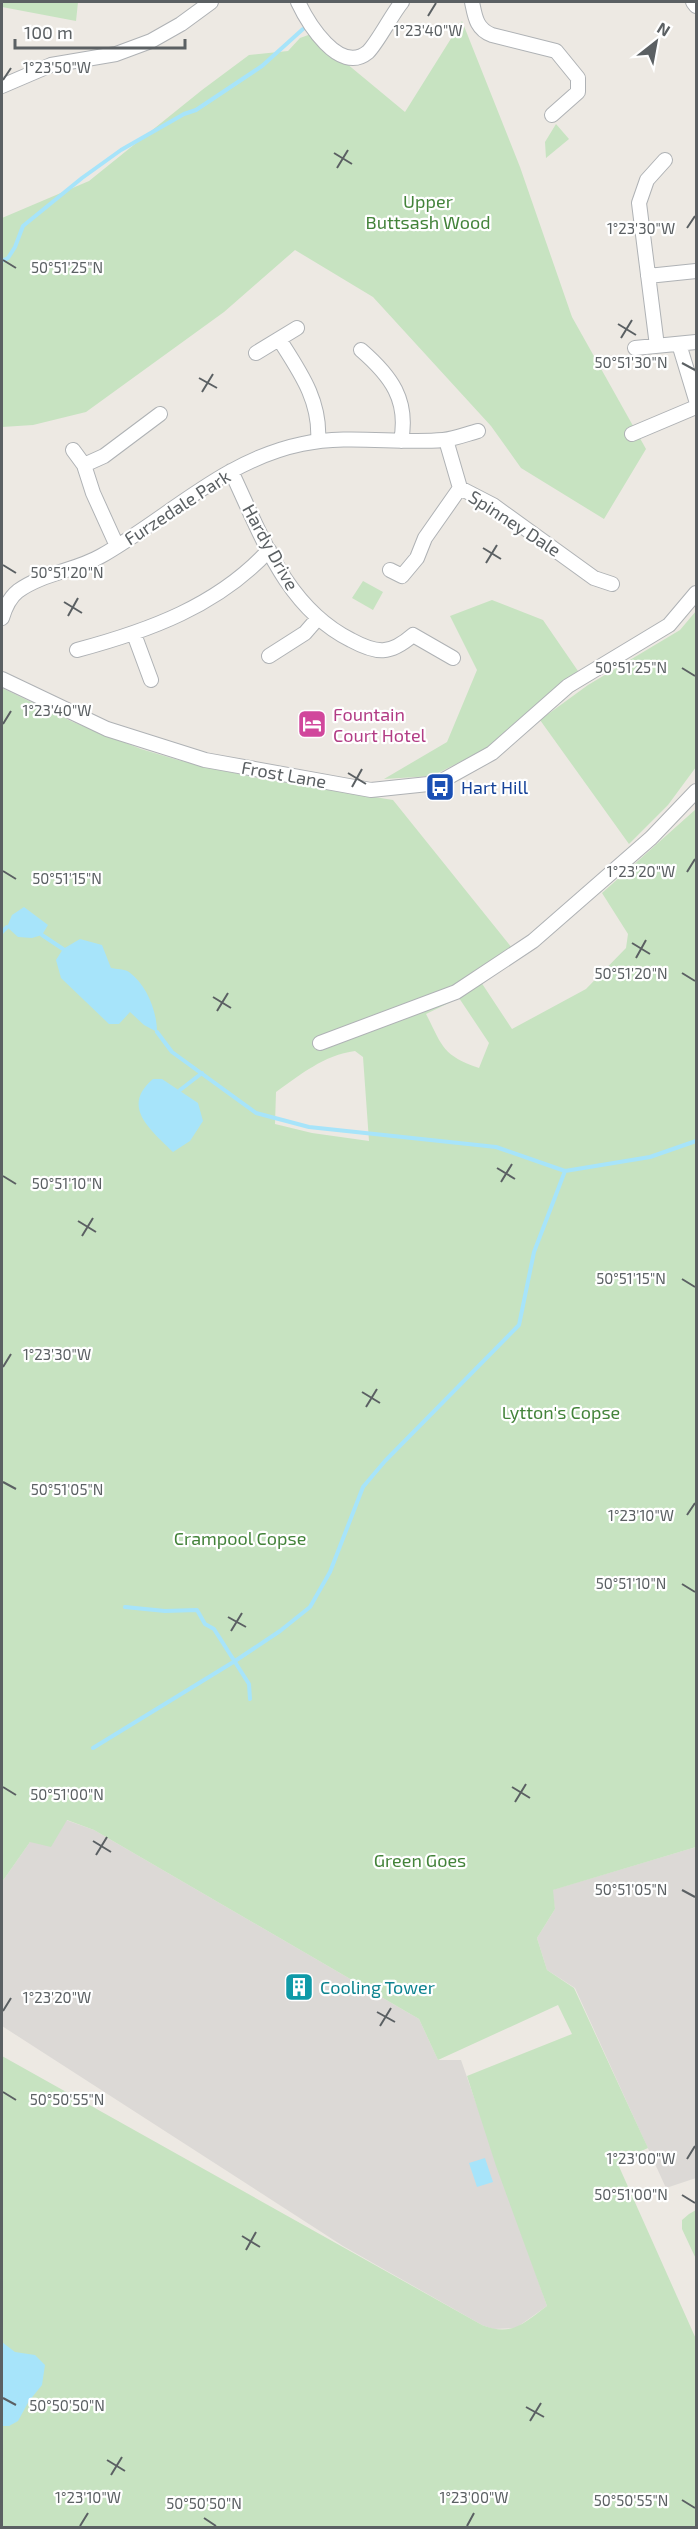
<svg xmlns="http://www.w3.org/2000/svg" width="698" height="2529" font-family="'Exo 2',sans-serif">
<rect width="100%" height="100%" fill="#ede9e3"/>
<path fill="#dcd9d6" d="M 66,1820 L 94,1830 L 419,2019 L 438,2060 L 461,2060 L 547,2306 L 516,2328 L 493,2329 L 482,2325 L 343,2246 L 2,2026 L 2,1882 L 30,1842 Z
M 696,1847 L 696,2178 L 666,2188 L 575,1988 L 547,1970 L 537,1938 L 555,1909 L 552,1890 Z"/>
<path fill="#c7e3c1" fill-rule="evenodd" d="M 2,2 L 78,2 L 76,21 L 2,7 Z
M 462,21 L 520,167 L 572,317 L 646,449 L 604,519 L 521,468 L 491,426 L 373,297 L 295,250 L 224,312 L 86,412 L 33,425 L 2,427 L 2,218 L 89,181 L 202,90 L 249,55 L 288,51 L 300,38 L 311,34 L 405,112 Z
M 556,124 L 569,139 L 546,158 L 545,142 Z
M 363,581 L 383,592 L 373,610 L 352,598 Z
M 492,600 L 543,620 L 578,671 L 488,748 L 432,776 L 384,779 L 447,742 L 477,670 L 450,616 Z
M 696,611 L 696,767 L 668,805 L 629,844 L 540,720 L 588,685 L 680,630 Z
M 2,688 L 73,722 L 141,749 L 178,760 L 257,778 L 393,800 L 516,953 L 479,979 L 512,1029 L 586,989 L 626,948 L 628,934 L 602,893 L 696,809 L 696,1847 L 553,1890 L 555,1909 L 537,1938 L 547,1970 L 574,1988 L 648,2148 L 617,2162 L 696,2339 L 696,2527 L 2,2527 L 2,2056 L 482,2325 C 512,2337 524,2323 547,2306 L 496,2166 L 467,2076 L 572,2034 L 558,2005 L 438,2060 L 419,2019 L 94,1830 L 67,1820 L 51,1847 L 30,1842 L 2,1882 ZM 459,998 L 489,1043 L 479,1068 C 442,1055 443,1047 426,1014 ZM 355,1051 L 363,1057 L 369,1141 L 312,1133 L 275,1124 L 276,1092 C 300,1075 324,1055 355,1051 Z
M 696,2210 L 696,2259 L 682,2229 L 682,2220 L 689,2214 Z"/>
<path fill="#a7e4fa" d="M 24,907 L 48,925 L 42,935 L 32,938 L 18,937 L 7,927 L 12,915 Z
M 80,939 L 102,945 L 111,968 C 116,969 125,969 129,972 C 147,985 157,1012 157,1032 L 144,1025 L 130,1012 L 119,1024 L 109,1024 L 61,978 L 56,960 L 63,949 Z
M 153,1079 L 162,1079 L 198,1103 L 203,1121 L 190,1141 L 173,1152 C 151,1130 120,1107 153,1079 Z
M 485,2158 L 493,2182 L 477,2187 L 469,2163 Z
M 2,2342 L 15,2352 L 35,2355 L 45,2365 L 42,2385 L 29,2401 L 18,2421 L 9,2426 L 2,2426 Z"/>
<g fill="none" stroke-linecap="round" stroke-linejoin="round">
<path stroke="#a7e4fa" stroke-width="4" d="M 2,261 L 8,258 L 15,247 L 23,226 L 82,178 L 121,150 L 184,114 L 196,110 L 262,66 L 303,29
M 2,932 L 7,927
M 42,935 L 63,949
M 157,1032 L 172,1052 L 256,1113 L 309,1127 L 496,1147 L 565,1171 L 650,1157 L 696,1141
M 180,1090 L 202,1073
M 125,1607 L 165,1611 L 197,1610 L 205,1624 L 214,1629 L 249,1684 L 250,1699
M 93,1748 L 235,1661 L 280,1631 L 310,1607 L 330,1572 L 363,1487 L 385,1461 L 519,1325 L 534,1252 L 565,1171"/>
<g stroke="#afb2b5" stroke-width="16">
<path id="minor" d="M 298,2 C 307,21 339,76 368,52 C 378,42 392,14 402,2
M 472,2 C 475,16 476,29 492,35 L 556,51 L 578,78 L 578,92 L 552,115
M 693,2 L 696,6
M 2,86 L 51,65 L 116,54 L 151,41 L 181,24 L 211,2
M 648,276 L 696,271
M 279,339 C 300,372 321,401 318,441
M 679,344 L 696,400
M 657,346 L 639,203 L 647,180 L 665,160
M 635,348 L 696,342
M 361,350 C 391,376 409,400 401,441
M 256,353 L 297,328
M 632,434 L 696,407
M 446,440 L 460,488 L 493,505 L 594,578 L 612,584
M 73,450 L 84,465
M 231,471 C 261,534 285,607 351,640 C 377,654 390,655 413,635 L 453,658
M 117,546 L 93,493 L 84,465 L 104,456 L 160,414
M 390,570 L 402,576 L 417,558 L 425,538 L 460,488
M 2,618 C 5,608 9,598 18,591 C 43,573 75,571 101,556 C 168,518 224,460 302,444 C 349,434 396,444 443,440 C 454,439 467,434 478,431
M 134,634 L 151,680
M 77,650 C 148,631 218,606 269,550
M 269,656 L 305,633 L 318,618
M 2,679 L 107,729 L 205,760 L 371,790 L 438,783 L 492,753 L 568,686 L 669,625 L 696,593
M 320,1043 L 456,992 L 533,941 L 651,838 L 696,791"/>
</g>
<use href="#minor" stroke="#fff" stroke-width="14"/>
</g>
<path fill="none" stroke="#5b6063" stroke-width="2" d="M 428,16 L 436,3M 3,80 L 11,68M 334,153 L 352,164M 337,168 L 348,150M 687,228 L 695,216M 3,260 L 16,268M 618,324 L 636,335M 621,338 L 632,320M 682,363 L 695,370M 199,378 L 217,388M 202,392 L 213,374M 483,548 L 501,559M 486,563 L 497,545M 3,565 L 16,573M 64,602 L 82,613M 68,616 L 78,598M 682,668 L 695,676M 3,724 L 11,711M 348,773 L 366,784M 352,787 L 362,769M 3,871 L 16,879M 687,872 L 695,859M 632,943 L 650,954M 636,958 L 646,940M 682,973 L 695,981M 213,997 L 231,1008M 217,1011 L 228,993M 497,1168 L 515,1179M 3,1176 L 16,1184M 501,1182 L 512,1164M 78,1221 L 96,1232M 82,1236 L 93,1218M 682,1279 L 695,1287M 3,1367 L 11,1354M 362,1392 L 380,1403M 366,1407 L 377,1389M 3,1482 L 16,1489M 687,1515 L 695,1503M 682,1584 L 695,1592M 228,1617 L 246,1627M 231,1631 L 242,1613M 3,1787 L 16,1795M 512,1787 L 530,1798M 515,1802 L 526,1784M 93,1841 L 111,1852M 96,1855 L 107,1837M 682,1890 L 695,1897M 3,2011 L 11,1998M 377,2012 L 395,2022M 380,2026 L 391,2008M 3,2092 L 16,2100M 687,2159 L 695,2146M 682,2195 L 695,2203M 242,2236 L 260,2247M 246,2250 L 256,2232M 3,2398 L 16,2405M 526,2407 L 544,2417M 530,2421 L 541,2403M 107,2460 L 125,2471M 111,2475 L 122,2457M 682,2500 L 695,2508M 204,2518 L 216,2526M 80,2526 L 88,2513M 467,2526 L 474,2513"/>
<defs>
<g id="hotel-square" transform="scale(1.5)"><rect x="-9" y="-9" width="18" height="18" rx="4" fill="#d1479c" stroke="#fff"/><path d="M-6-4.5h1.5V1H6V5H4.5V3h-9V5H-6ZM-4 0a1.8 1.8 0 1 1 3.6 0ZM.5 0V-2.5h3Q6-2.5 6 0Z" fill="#fff"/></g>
<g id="bus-square" transform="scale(1.5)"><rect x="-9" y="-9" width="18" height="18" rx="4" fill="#1a4fb4" stroke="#fff"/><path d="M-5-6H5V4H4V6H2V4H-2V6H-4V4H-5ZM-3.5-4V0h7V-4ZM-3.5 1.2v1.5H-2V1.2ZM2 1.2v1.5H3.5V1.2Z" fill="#fff"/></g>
<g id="building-square" transform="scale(1.5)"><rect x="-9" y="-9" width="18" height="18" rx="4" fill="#0f9aa8" stroke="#fff"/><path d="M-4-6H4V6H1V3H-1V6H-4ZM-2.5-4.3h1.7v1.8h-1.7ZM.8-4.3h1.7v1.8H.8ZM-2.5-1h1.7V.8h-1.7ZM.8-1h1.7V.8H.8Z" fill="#fff"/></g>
</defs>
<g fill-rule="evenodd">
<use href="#hotel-square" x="312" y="724"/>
<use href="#bus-square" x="440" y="787"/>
<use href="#building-square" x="299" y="1987"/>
</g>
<g text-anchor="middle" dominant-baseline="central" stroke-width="4.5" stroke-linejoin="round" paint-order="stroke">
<g font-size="18" fill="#43833a" stroke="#fff">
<text x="428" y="201">Upper<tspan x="428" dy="21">Buttsash Wood</tspan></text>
<text x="561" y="1412">Lytton's Copse</text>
<text x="240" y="1538">Crampool Copse</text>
<text x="420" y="1860">Green Goes</text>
</g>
<g font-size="18" fill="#5b6063" stroke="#fff">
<text transform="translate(177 507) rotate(-33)">Furzedale Park</text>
<text transform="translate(515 523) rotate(33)">Spinney Dale</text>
<text transform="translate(271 547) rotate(61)">Hardy Drive</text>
<text transform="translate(284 774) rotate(10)">Frost Lane</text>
</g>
<g font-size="18" fill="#b23c85" stroke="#fff" text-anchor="start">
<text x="333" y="714">Fountain<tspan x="333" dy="21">Court Hotel</tspan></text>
</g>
<g font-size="18" fill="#164399" stroke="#fff" text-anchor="start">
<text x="461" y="787">Hart Hill</text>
</g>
<g font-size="18" fill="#0d838f" stroke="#fff" text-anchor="start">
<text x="320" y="1987">Cooling Tower</text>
</g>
</g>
<g font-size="15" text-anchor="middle" fill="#5b6063" stroke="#fff" stroke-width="4.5" stroke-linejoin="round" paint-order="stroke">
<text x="428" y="36">1°23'40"W</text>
<text x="57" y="73">1°23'50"W</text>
<text x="641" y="234">1°23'30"W</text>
<text x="67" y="273">50°51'25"N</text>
<text x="631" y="368">50°51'30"N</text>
<text x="67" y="578">50°51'20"N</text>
<text x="631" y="673">50°51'25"N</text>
<text x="57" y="716">1°23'40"W</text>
<text x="641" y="877">1°23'20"W</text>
<text x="67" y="884">50°51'15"N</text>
<text x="631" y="979">50°51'20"N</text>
<text x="67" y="1189">50°51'10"N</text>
<text x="631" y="1284">50°51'15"N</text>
<text x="57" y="1360">1°23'30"W</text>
<text x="67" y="1495">50°51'05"N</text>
<text x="641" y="1521">1°23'10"W</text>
<text x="631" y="1589">50°51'10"N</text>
<text x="67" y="1800">50°51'00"N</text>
<text x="631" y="1895">50°51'05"N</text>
<text x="57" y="2003">1°23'20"W</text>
<text x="67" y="2105">50°50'55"N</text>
<text x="641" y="2164">1°23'00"W</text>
<text x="631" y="2200">50°51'00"N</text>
<text x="67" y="2411">50°50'50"N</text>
<text x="88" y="2503">1°23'10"W</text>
<text x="474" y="2503">1°23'00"W</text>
<text x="631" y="2506">50°50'55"N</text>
<text x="204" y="2509">50°50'50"N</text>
</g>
<rect width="698" height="2529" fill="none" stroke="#5b6063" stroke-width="6"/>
<g transform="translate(656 42) rotate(31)" stroke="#ffffff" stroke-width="4.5" paint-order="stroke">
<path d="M0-4.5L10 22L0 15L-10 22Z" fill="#5b6063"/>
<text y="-9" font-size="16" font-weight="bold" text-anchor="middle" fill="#5b6063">N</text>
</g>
<path d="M15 39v9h170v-9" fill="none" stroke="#5b6063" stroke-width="3"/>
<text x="24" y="39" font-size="18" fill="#5b6063" stroke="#ffffff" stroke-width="4.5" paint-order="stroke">100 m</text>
</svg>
